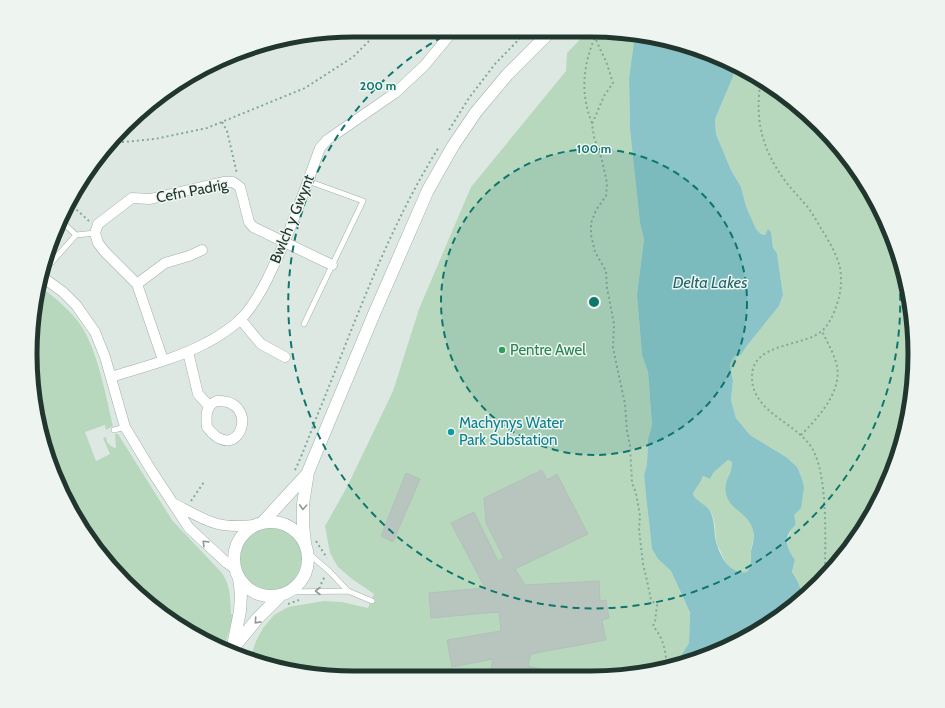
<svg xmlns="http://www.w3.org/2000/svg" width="945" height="708" font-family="Cabin,sans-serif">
<rect width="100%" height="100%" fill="#dee8e3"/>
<path fill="#b8d8be" d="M 588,31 L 612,31 L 635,34 L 629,78 L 630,130 L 640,223 L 644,239 L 637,295 L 642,355 L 648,372 L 652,425 L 648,439 L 647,464 L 644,475 L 646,496 L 652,549 L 658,559 L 671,571 L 690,614 L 689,643 L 682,654 L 682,662 L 634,675 L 333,677 L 270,667 L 250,659 L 256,641 L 263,628 L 274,615 L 288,607 L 324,601 L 342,602 L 368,608 L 374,594 L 352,579 L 338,567 L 330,553 L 325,526 L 347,487 L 393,391 L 419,309 L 471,187 L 566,71 L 567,53 Z
M 734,68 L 771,85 L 848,157 L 882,211 L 904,270 L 914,333 L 912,397 L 898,458 L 871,516 L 834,568 L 802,598 C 801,587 798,581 792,572 L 795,561 C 785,545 786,538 795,523 L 786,457 L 750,435 L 736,418 L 731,400 L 733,381 L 730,365 L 734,356 L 741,355 L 746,347 L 779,306 L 783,295 L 777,253 L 773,248 L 771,232 L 765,235 L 761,234 L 756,229 L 746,206 L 741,187 L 731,170 L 716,134 L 715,119 L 733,77 Z
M 38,285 C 54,297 71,310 82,327 C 98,353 106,396 113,426 L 106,430 L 105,425 L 85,432 L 96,461 L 110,454 L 103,438 L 106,437 L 107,442 L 112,447 L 116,448 L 115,434 L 118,434 L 172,520 L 222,573 C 231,586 230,599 231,614 L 234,615 L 224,648 L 192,635 L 141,598 L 97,551 L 47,458 L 31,375 L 36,291 Z
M 728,460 L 732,462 L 733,467 L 729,474 L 744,514 L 751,522 L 753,529 L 754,538 L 751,549 L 751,567 L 747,572 C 733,573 727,566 722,555 C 721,551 718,547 717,544 C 714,533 717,521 710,511 C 705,504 695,502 693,494 C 696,487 701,483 703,476 L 710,479 L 714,472 Z
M238 558a32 32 0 1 1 64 0a32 32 0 1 1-64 0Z"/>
<path fill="#8ac4c9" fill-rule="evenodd" d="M 635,34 L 675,41 L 734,68 L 733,77 L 715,119 L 716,134 L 731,170 L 741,187 L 746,206 L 756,229 L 761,234 L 765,235 L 768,229 L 771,232 L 773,248 L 777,253 L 783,295 L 779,306 L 746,347 L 741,355 L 734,356 L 730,365 L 733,381 L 731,400 L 736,418 L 750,435 L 786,457 L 797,467 L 802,479 L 804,487 L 801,508 L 794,515 C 797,528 795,523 789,533 C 784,542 790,553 795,560 L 792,572 C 798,581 801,587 802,598 L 788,611 L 715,653 L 682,662 L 682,654 L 689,643 L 690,613 L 671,571 L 658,559 L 652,549 L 646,496 L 644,475 L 647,464 L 648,439 L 652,425 L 648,372 L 642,355 L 637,295 L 644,239 L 640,223 L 630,130 L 629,78 ZM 728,460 L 732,462 C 733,473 723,481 726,494 C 731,513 752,512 754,536 C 754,541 752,546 751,551 C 751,559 752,565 747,572 C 730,574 722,559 717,545 C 713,534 716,522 710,511 C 706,504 695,501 693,494 C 696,487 701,483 703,476 L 710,479 L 714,472 Z"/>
<path fill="#b7c5be" stroke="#b1c1b9" d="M 542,470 L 547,480 L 557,474 L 588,534 L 515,569 L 525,585 L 599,581 L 600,601 L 606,600 L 609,618 L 602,620 L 606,640 L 531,654 L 528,666 L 568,676 L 489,676 L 493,659 L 452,667 L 447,640 L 501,631 L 499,612 L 431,618 L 429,593 L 485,588 L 451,523 L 474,512 L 498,561 L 504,558 L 486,523 L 484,498 Z
M 406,473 L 420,479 L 393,542 L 381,536 Z"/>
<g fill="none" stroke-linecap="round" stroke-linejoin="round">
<g stroke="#a2afa9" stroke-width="6">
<path id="lane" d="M 60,220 L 76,235
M 51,263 L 76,235 L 95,233
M 304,324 L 363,201 L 308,181
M 114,430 L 125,427
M 308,553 L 329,571 L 348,591
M 289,592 L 348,591 L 372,601"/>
</g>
<g stroke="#a2afa9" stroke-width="11">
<path id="street" d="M 41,276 L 63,292 L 76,305 L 95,332 L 105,357 L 125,427 L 151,470 L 189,528 L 227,563 L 234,568
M 137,284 L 165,263 L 189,256 L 202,250
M 240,319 L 261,344 L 285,357
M 188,352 L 198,394 L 209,406
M 163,360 L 137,284 L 105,252 L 98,243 L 95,233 L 98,224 L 132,198 L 150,199 L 223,182 L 233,182 L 240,187 L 249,222 L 253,227 L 332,265
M 111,377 C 143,367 176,359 206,343 C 218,337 231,328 241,319 C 255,304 265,285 273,267 C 292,229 305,188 320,148 L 327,140 L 395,93 L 424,66 L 454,30
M 217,401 C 262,399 239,469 207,427 C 206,417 205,405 217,401 Z
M 175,504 C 207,521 216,529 254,525"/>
</g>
<g stroke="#9eb3a9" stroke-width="13">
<path id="secondary" d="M234 559a37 37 0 1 1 74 0a37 37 0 1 1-74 0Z
M 263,522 L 308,473
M 305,543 L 303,525 L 303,504 L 308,472 L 374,314 L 428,190 L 453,146 L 476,112 L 507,75 L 551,31
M 235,646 L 257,619 L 281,595
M 232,651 L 240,611 L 241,594 L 239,578"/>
</g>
<path stroke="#81a999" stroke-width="2" stroke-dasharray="2 3" stroke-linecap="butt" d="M 592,31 L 601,51 L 606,61 L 613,83 L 604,96 L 592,124 L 594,137 L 602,160 L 607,183 L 606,196 L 596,210 L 591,223 L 591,235 L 595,252 L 606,271 L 607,288 L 614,324 L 613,348 L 625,404 L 627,431 L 630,445 L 632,483 L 636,493 L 640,516 L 639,529 L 643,564 L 646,576 L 651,600 L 657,605 L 655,621 L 653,626 C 664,639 665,649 667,666
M 761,80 C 754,119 762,150 786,182 C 792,190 799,197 806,205 C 812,212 817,222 822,230 C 829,241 837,255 840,268 C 842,281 841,292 837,304 C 834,313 830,323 823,330 C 804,348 752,341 752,377 C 752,415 802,423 815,454 C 828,485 825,542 825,577
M 222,122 L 227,131 L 237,174
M 592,123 C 580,94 583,65 595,37
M 449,130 L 469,98 L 495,64 L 528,30
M 112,143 L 155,139 L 207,128 L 305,88 L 353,57 L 380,30
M 69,203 L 89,221
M 801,435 C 818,418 842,392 837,366 C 834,353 827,342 822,331
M 295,470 C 306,447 314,422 324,399 C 358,314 390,225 439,147
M 191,501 L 204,482
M 316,541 L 327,558
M 321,584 L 325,576
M 288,604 L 299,600"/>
<use href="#lane" stroke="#fff" stroke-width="5"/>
<use href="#street" stroke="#fff" stroke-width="10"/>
<use href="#secondary" stroke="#fff" stroke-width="12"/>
</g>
<defs><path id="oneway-chevron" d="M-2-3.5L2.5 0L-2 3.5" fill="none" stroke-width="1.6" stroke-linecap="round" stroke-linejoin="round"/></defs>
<g stroke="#909a97">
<use href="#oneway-chevron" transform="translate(303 507) rotate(93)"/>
<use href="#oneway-chevron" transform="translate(205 543) rotate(-136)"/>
<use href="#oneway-chevron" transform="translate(318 591) rotate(-180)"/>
<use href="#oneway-chevron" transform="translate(257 621) rotate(132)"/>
</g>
<circle cx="594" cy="302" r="153" fill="#0f766e" fill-opacity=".12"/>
<g fill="none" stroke="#0f766e" stroke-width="2" stroke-dasharray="7 5">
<circle cx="594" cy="302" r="153"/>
<path d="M895 246A306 306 0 1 1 453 31"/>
</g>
<circle fill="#2e9e5b" stroke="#eef5f1" stroke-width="1.5" cx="502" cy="350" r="4"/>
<circle fill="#0f9aa8" stroke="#eef5f1" stroke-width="1.5" cx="451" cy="432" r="4"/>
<g text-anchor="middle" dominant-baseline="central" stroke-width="3" stroke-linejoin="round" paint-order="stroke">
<g font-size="15" fill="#21362f" stroke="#eef5f1">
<text transform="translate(192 191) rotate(-11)">Cefn Padrig</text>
<text transform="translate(292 219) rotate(-68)">Bwlch y Gwynt</text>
</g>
<g font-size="15" fill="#27864d" stroke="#eef5f1" text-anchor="start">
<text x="510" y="350">Pentre Awel</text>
</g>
<g font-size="15" fill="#0d838f" stroke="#eef5f1" text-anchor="start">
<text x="459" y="423">Machynys Water<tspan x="459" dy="17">Park Substation</tspan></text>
</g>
<g font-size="16" font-style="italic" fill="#22656b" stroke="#eef5f1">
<text x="710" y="282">Delta Lakes</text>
</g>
</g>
<path d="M0 0H945V708H0ZM354 37H591A317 317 0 0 1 908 354V354A317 317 0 0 1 591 671H354A317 317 0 0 1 37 354V354A317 317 0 0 1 354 37Z" fill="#eef5f1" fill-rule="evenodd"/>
<path fill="none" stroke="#21362f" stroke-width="5" d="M354 37H591A317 317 0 0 1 908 354V354A317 317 0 0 1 591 671H354A317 317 0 0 1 37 354V354A317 317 0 0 1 354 37Z"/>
<circle cx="594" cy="302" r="6" fill="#0f766e" stroke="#eef5f1" stroke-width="2"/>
<g font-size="12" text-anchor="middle" font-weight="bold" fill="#0f766e" stroke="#eef5f1" stroke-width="3" stroke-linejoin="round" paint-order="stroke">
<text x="378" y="90">200 m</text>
<text x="594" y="153">100 m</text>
</g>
</svg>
